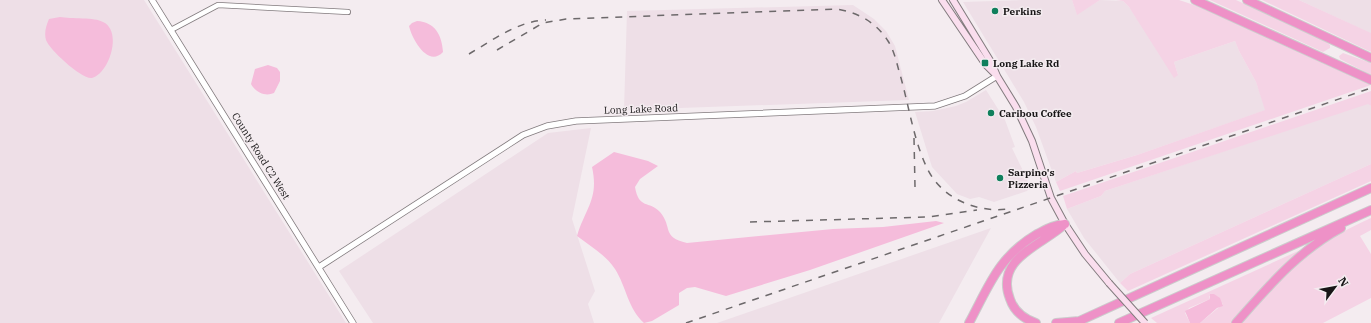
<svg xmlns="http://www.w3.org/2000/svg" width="1371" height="323" font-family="'IBM Plex Serif',serif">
<rect width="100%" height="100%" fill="#f4ecf0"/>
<path fill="#eedfe7" d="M 0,0 L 144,0 L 346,323 L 0,323 Z
M 1022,0 L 1072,0 L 1077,14 L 1100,0 L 1123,1 L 1129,7 L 1178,75 L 1174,62 L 1235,41 L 1239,51 L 1256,82 L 1266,110 L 1137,155 L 1077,173 L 1076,171 L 1056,182 L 1036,127 L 1024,102 L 963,2 Z
M 1299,0 L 1371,0 L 1371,33 L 1370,33 Z
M 853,5 L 874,19 L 886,31 L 895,46 L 909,100 L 624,110 L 627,11 Z
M 986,90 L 1005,120 L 1015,147 L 1012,148 L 1027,179 L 1029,188 L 1027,191 L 994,202 L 979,197 L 970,199 L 957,194 L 932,167 L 915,112 L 933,111 L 956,106 L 966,102 Z
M 1368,103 L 1371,106 L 1371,164 L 1130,274 L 1120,283 L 1084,238 L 1067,209 L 1101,196 L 1105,191 Z
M 591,128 L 572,219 L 595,291 L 588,304 L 594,323 L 373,323 L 339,271 L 548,133 Z
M 991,228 L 939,323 L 717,323 Z"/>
<path fill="#f5d3e5" d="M 1072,0 L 1100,0 L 1077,15 Z
M 1116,0 L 1179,0 L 1197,6 L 1371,85 L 1060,191 L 1056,182 L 1076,171 L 1077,173 L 1137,155 L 1265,110 L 1256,82 L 1239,51 L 1235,41 L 1174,62 L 1178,75 L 1174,78 L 1129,7 L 1123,1 Z
M 1210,0 L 1236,0 L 1326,42 L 1330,45 L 1330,48 L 1323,52 Z
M 1262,0 L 1299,0 L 1371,33 L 1371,52 Z
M 1343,53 L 1371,63 L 1371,75 L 1340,59 L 1339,56 Z
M 1371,91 L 1371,106 L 1368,104 L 1105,191 L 1101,196 L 1067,209 L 1063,196 Z
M 1371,164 L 1371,181 L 1128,291 L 1120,283 L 1130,274 Z
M 1371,218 L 1371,230 L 1360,236 L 1371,254 L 1371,298 L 1323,323 L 1241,323 C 1268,293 1294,263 1328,241 C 1341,232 1356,225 1371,218 Z
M 1307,247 L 1259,292 L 1231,323 L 1200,323 L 1223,304 L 1209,296 L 1210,299 L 1189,308 L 1185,313 L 1190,323 L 1157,323 L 1151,318 Z"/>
<path fill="#f5bcdb" d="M 60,17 C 71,19 95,17 103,22 C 123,31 109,74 92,78 C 82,80 49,49 46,40 C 44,33 46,26 49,19 Z
M 417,21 C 435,22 442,35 443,52 C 428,68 412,39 409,26 L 412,23 Z
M 268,65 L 277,68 L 280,72 L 280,81 L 274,93 C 265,97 255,92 251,84 L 255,69 Z
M 614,152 L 648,161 L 658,166 L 640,179 L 635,187 C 639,210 649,200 660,212 C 673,227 661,237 687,243 L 833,229 L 883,227 L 936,221 L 944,223 L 810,270 L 726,296 L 695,287 L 687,288 L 679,293 L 679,305 L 652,321 L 644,323 C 628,309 626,286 615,269 C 606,255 590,246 577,236 C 586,207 599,199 592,167 Z
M 1210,294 L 1214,294 L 1220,298 L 1223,306 L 1217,308 L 1200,323 L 1190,323 L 1185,311 L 1210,299 Z"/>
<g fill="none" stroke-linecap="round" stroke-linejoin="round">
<g stroke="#827b7e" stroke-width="6">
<path id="minor" d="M 171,30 L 218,5 L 348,12"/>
</g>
<g stroke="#827b7e" stroke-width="7">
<path id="tertiary" d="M 152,0 L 353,323
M 319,267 L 523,135 L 547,126 L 576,121 L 935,106 L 965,96 L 997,76"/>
</g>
<g stroke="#827b7e" stroke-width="8">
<path id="secondary" d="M 942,0 L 986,65 L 996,75
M 953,0 L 991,62 L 997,76 L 1016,107 L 1032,141 L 1051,198 L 1065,224 L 1085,254 L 1109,283"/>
</g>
<g stroke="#ccc" stroke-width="10">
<path id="motorway" d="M 1195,0 L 1371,80
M 1247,0 L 1371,58
M 969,323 C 989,286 998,257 1037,234 C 1047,229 1053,225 1065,224
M 1036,323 C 1024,319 1014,311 1010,299 C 994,258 1043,245 1065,224
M 1056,323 L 1079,321
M 1075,323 L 1371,188
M 1119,323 L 1371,210
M 1236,323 C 1268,287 1298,251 1341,228"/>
</g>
<use href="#minor" stroke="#fff" stroke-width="4.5"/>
<use href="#tertiary" stroke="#fff" stroke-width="5.5"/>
<use href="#secondary" stroke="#fadeee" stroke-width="6"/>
<use href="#motorway" stroke="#ee91c7" stroke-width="8"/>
<path stroke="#6d696b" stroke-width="1.5" stroke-dasharray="7 7" stroke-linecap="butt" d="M 497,50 L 543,23 L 566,19 L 836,9 C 857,12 876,22 888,41 C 895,52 897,65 901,78 C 909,107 914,141 927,168 C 941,198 976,213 1008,209
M 469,54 C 493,40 518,21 546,20
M 914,138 L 915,187
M 750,222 L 928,217 L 977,210
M 686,323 L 1371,88"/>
<g stroke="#827b7e" stroke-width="8" stroke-linecap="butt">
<path id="secondary-bridge" d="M 1109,283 L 1145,323"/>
</g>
<use href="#secondary-bridge" stroke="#fadeee" stroke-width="6"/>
</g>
<g fill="#0f7f5c" stroke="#f4ecf0" stroke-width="1.5">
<circle cx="995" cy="11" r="4"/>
<rect x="981" y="59" width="8" height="8" rx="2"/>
<circle cx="991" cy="113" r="4"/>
<circle cx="1000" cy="178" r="4"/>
</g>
<g text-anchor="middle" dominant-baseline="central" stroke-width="3" stroke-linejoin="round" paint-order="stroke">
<g font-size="10" font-weight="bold" fill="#171516" stroke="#f4ecf0" text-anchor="start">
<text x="1003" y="11">Perkins</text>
<text x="993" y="63">Long Lake Rd</text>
<text x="999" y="113">Caribou Coffee</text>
<text x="1008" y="172">Sarpino's<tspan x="1008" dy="12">Pizzeria</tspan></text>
</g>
<g font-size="10" fill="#171516" stroke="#f4ecf0">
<text transform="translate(641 109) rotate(-2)">Long Lake Road</text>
<text transform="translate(261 156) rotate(58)">County Road C2 West</text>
</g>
</g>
<g transform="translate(1335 287) rotate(58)" stroke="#f4ecf0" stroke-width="3" paint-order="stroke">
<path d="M0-3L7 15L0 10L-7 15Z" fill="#171516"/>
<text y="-6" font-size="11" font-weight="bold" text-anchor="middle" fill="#171516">N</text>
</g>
</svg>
